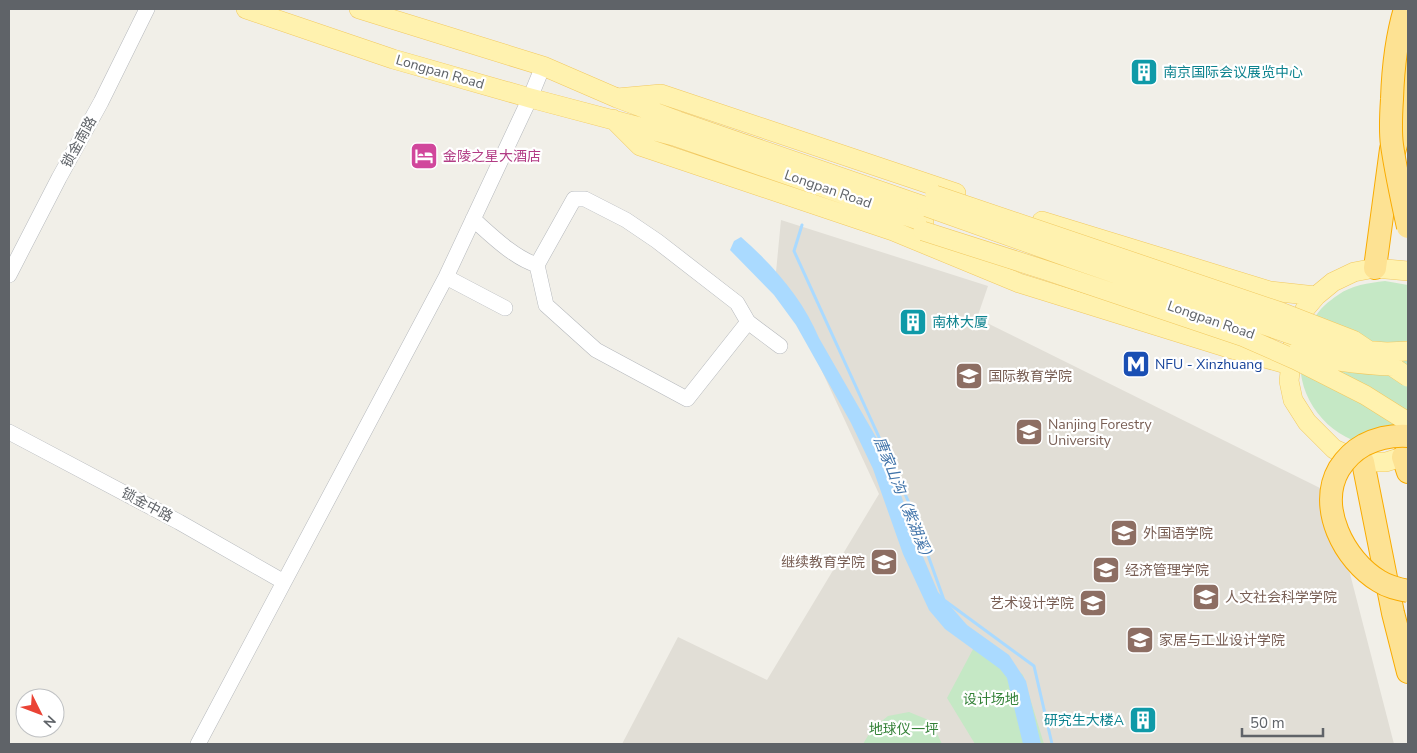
<svg xmlns="http://www.w3.org/2000/svg" width="1417" height="753" font-family="'Nunito Sans','Noto Sans SC',sans-serif">
<rect width="100%" height="100%" fill="#f1efe8"/>
<path fill="#e1ded6" d="M 781,220 L 988,286 L 977,318 L 1320,488 L 1348,566 L 1394,744 L 622,744 L 678,637 L 767,680 L 879,494 L 776,272 Z"/>
<path fill="#c5e8c5" d="M 1385,281 L 1408,285 L 1408,440 C 1398,442 1385,446 1374,445 C 1331,442 1295,398 1301,355 C 1302,350 1304,345 1306,340 C 1308,333 1310,325 1314,319 C 1319,309 1329,301 1338,295 C 1352,285 1368,283 1385,281 Z
M 980,636 L 1023,675 L 1044,744 L 975,744 L 947,698 Z
M 909,712 L 931,721 L 942,744 L 863,744 L 872,729 L 888,716 Z"/>
<path fill="#aadaff" d="M 741,237 C 773,265 803,299 819,338 L 888,458 L 921,552 L 938,592 L 967,625 L 1009,655 L 1026,681 L 1041,744 L 1023,744 L 1007,678 L 1000,669 L 945,629 L 929,610 L 903,554 L 873,469 L 851,423 L 796,325 L 774,295 L 730,250 L 734,241 Z"/>
<g fill="none" stroke-linecap="round" stroke-linejoin="round">
<path stroke="#aadaff" stroke-width="3" d="M 802,225 L 794,251 L 910,505 L 944,600 L 1034,666 L 1052,744"/>
<g stroke="#b5b8bc" stroke-width="16">
<path id="minor" d="M 473,219 C 491,235 514,258 537,265 L 574,199 L 585,199 L 626,220 L 657,241 L 737,303 L 748,322 L 780,346
M 537,265 L 546,305 L 596,350 L 687,399 L 748,322
M 9,275 L 59,178 L 101,102 L 147,9
M 446,277 L 505,308
M 9,432 L 179,522 L 284,582
M 198,744 L 446,277 L 530,98 L 543,66"/>
</g>
<g stroke="#f2c960" stroke-width="20">
<path id="major" d="M 246,9 L 393,59 L 530,98 L 674,136 L 924,222
M 359,9 L 543,66 L 617,98 L 678,121 L 927,207
M 617,98 L 661,94 L 956,193
M 613,119 L 640,146 L 893,231 L 1019,283 L 1225,347 L 1290,365
M 1042,221 L 1270,291 L 1316,296
M 1408,271 L 1375,268 L 1354,272 L 1333,282 L 1316,296 L 1305,309 L 1295,329 L 1289,381 L 1293,400 L 1307,422 L 1334,449 L 1363,462 L 1386,462 L 1408,455"/>
</g>
<g stroke="#f9ab00" stroke-width="24">
<path id="highway" d="M 1401,91 L 1408,47
M 1394,152 L 1408,100
M 1375,268 L 1391,149
M 1403,457 L 1408,472
M 1363,462 L 1393,613 L 1408,672"/>
</g>
<use href="#minor" stroke="#fff" stroke-width="15"/>
<use href="#major" stroke="#fff2af" stroke-width="19"/>
<use href="#highway" stroke="#fde293" stroke-width="22"/>
<g stroke="#f2c960" stroke-width="20" stroke-linecap="butt">
<path id="major-bridge" d="M 935,195 L 1281,312 L 1353,340 L 1408,377
M 927,207 L 1076,260 L 1313,342 L 1347,349 L 1387,352 L 1408,351
M 923,231 L 1045,270 L 1244,337 L 1296,360 L 1365,395 L 1408,422
M 1298,351 C 1330,362 1361,365 1394,366"/>
</g>
<g stroke="#f9ab00" stroke-width="24" stroke-linecap="butt">
<path id="highway-bridge" d="M 1405,9 C 1396,39 1393,68 1392,99 C 1391,114 1390,130 1392,145 C 1396,173 1402,200 1408,227
M 1408,436 C 1392,435 1378,438 1364,445 C 1353,451 1346,458 1339,469 C 1317,507 1344,560 1379,581 C 1388,587 1398,589 1408,591"/>
</g>
<use href="#major-bridge" stroke="#fff2af" stroke-width="19"/>
<use href="#highway-bridge" stroke="#fde293" stroke-width="22"/>
</g>
<defs>
<g id="building-square" transform="scale(1.4375)"><rect x="-9" y="-9" width="18" height="18" rx="4" fill="#0f9aa8" stroke="#fff"/><path d="M-4-6H4V6H1V3H-1V6H-4ZM-2.5-4.3h1.7v1.8h-1.7ZM.8-4.3h1.7v1.8H.8ZM-2.5-1h1.7V.8h-1.7ZM.8-1h1.7V.8H.8Z" fill="#fff"/></g>
<g id="hotel-square" transform="scale(1.4375)"><rect x="-9" y="-9" width="18" height="18" rx="4" fill="#d1479c" stroke="#fff"/><path d="M-6-4.5h1.5V1H6V5H4.5V3h-9V5H-6ZM-4 0a1.8 1.8 0 1 1 3.6 0ZM.5 0V-2.5h3Q6-2.5 6 0Z" fill="#fff"/></g>
<g id="metro-square" transform="scale(1.4375)"><rect x="-9" y="-9" width="18" height="18" rx="4" fill="#1a4fb4" stroke="#fff"/><path d="M-5.5 5V-5H-3L0 0L3-5H5.5V5H3V-.5L0 4L-3-.5V5Z" fill="#fff"/></g>
<g id="university-square" transform="scale(1.4375)"><rect x="-9" y="-9" width="18" height="18" rx="4" fill="#8d6e63" stroke="#fff"/><path d="M0-5L7-2L0 1L-7-2ZM-4 1L0 2.5L4 1V4Q0 6-4 4Z" fill="#fff"/></g>
</defs>
<g fill-rule="evenodd">
<use href="#building-square" x="1144" y="72"/>
<use href="#hotel-square" x="424" y="156"/>
<use href="#building-square" x="913" y="322"/>
<use href="#metro-square" x="1136" y="364"/>
<use href="#university-square" x="969" y="376"/>
<use href="#university-square" x="1029" y="432"/>
<use href="#university-square" x="1124" y="533"/>
<use href="#university-square" x="884" y="562"/>
<use href="#university-square" x="1106" y="570"/>
<use href="#university-square" x="1206" y="597"/>
<use href="#university-square" x="1093" y="603"/>
<use href="#university-square" x="1140" y="640"/>
<use href="#building-square" x="1143" y="720"/>
</g>
<g text-anchor="middle" dominant-baseline="central" stroke-width="4.5" stroke-linejoin="round" paint-order="stroke">
<g font-size="14" fill="#5f6368" stroke="#fff">
<text transform="translate(440 72) rotate(16)">Longpan Road</text>
<text transform="translate(79 142) rotate(-61)">锁金南路</text>
<text transform="translate(828 189) rotate(19)">Longpan Road</text>
<text transform="translate(1211 320) rotate(19)">Longpan Road</text>
<text transform="translate(147 505) rotate(28)">锁金中路</text>
</g>
<g font-size="14" fill="#0d838f" stroke="#fff" text-anchor="start">
<text x="1163" y="72">南京国际会议展览中心</text>
<text x="932" y="322">南林大厦</text>
<text x="1124" y="720" text-anchor="end">研究生大楼A</text>
</g>
<g font-size="14" fill="#b23c85" stroke="#fff" text-anchor="start">
<text x="443" y="156">金陵之星大酒店</text>
</g>
<g font-size="14" fill="#164399" stroke="#fff" text-anchor="start">
<text x="1155" y="364">NFU - Xinzhuang</text>
</g>
<g font-size="14" fill="#785e54" stroke="#fff" text-anchor="start">
<text x="988" y="376">国际教育学院</text>
<text x="1048" y="424">Nanjing Forestry<tspan x="1048" dy="16">University</tspan></text>
<text x="1143" y="533">外国语学院</text>
<text x="865" y="562" text-anchor="end">继续教育学院</text>
<text x="1125" y="570">经济管理学院</text>
<text x="1225" y="597">人文社会科学学院</text>
<text x="1074" y="603" text-anchor="end">艺术设计学院</text>
<text x="1159" y="640">家居与工业设计学院</text>
</g>
<g font-size="14" fill="#348238" stroke="#fff">
<text x="991" y="699">设计场地</text>
<text x="904" y="729">地球仪一坪</text>
</g>
<g font-size="15" font-style="italic" fill="#4174aa" stroke="#fff">
<text transform="translate(904 500) rotate(68)">唐家山沟（紫湖溪）</text>
</g>
</g>
<rect width="1417" height="753" fill="none" stroke="#5f6368" stroke-width="20"/>
<g transform="translate(40 713) rotate(132)"><circle r="24" fill="#ffffff" stroke="#bfc1c3"/>
<path d="M0-4L9 19L0 12L-9 19Z" fill="#ea4335"/>
<text y="-8" font-size="14" font-weight="bold" text-anchor="middle" fill="#5f6368">N</text>
</g>
<path d="M1242 728v8h81v-8" fill="none" stroke="#5f6368" stroke-width="2.5"/>
<text x="1250" y="728" font-size="15" fill="#5f6368" stroke="#ffffff" stroke-width="4" paint-order="stroke">50 m</text>
</svg>
